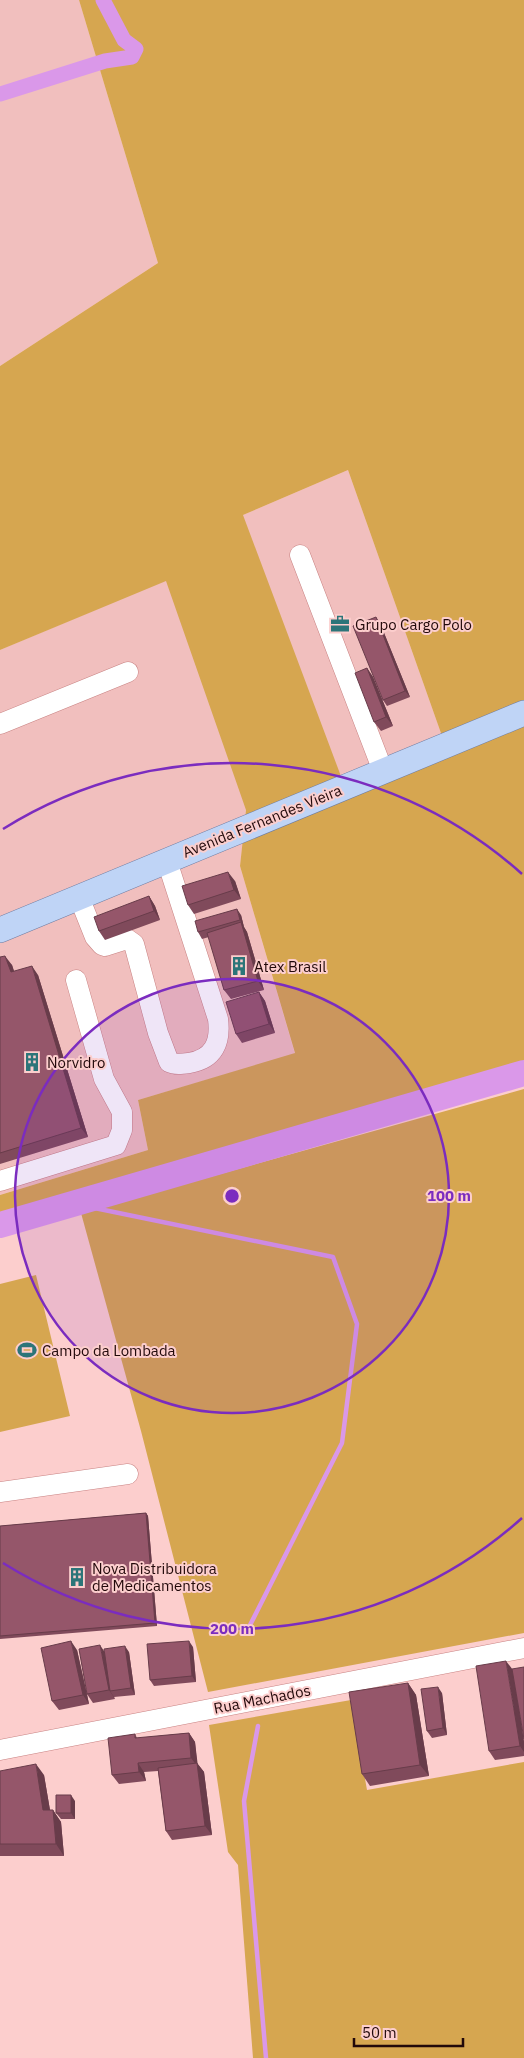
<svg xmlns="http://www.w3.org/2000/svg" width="524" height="2058" font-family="'IBM Plex Sans',sans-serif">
<rect width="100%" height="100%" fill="#fccecd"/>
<path fill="#f1bfbe" d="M 0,0 L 79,0 L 158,263 L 0,366 Z
M 348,470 L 442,736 L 246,810 L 240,866 L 295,1054 L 138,1100 L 148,1150 L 0,1195 L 0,650 L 166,580 L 243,515 Z"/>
<path fill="#d6a650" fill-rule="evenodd" d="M 79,0 L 524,0 L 524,1073 L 0,1225 L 0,1195 L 148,1150 L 138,1100 L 295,1053 L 240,866 L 246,810 L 166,581 L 0,650 L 0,366 L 158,263 ZM 348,470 L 442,736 L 345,787 L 243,515 Z
M 524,1089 L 524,1633 L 208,1692 L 141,1431 L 81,1213 Z
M 36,1275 L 70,1416 L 0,1432 L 0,1284 Z
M 351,1700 L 367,1790 L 524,1762 L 524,2058 L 253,2058 L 238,1865 L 228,1852 L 209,1725 Z"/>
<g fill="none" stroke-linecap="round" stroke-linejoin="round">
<path stroke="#da98e9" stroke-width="4.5" d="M 75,1204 L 333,1257 L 357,1324 L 342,1443 L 246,1633
M 258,1726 L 244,1801 L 266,2058"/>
<path stroke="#da98e9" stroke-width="15" d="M 0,94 L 105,61 L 132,57 L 136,49 L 124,40 L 103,0"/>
<path stroke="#da98e9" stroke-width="26" d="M 0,1225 L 524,1073"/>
<g stroke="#c88282" stroke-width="21">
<path id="minor" d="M 300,555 L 383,771
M 0,724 L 128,672
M 79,897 L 95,937 L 102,945 L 105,946 L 127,939 L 134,944 L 158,1033 L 169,1062 C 175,1065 182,1064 189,1063 C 214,1059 221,1042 218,1019 L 167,861
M 0,1181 L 116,1145 L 122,1130 L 122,1112 L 104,1079 L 76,980
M 0,1492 L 128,1474
M 0,1750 L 524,1648"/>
</g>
<g stroke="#6d7ba0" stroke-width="26">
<path id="major" d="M 0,930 L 524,713"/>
</g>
<use href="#minor" stroke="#fff" stroke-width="20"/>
<use href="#major" stroke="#bfd4f6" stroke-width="25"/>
</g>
<path fill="#804a5b" d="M 380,623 L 410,697 L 387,706 L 383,700 Z
M 367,668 L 373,677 L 393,726 L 381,731 L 374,722 Z
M 235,881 L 241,899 L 194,914 L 188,905 Z
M 149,896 L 155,906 L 160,920 L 105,940 L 99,931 Z
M 241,915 L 244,927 L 247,932 L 264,990 L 231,999 L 224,990 L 209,937 L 202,939 L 198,932 Z
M 0,957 L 12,965 L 14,971 L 38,975 L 88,1137 L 0,1164 Z
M 259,992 L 265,1001 L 275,1033 L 242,1043 L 236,1034 Z
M 146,1513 L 148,1516 L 157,1626 L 0,1639 L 0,1526 Z
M 193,1647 L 196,1682 L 154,1686 L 150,1680 Z
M 77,1650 L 87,1694 L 104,1652 L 129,1652 L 135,1695 L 114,1697 L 115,1699 L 93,1703 L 87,1694 L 89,1704 L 59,1710 L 52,1701 Z
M 408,1683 L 416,1695 L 429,1776 L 370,1786 L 362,1774 Z
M 442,1693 L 447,1735 L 432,1738 L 427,1731 Z
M 518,1701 L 524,1742 L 524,1756 L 495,1760 L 489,1751 Z
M 189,1733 L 195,1742 L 197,1763 L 204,1772 L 212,1835 L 172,1840 L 166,1831 L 158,1771 L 144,1772 L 146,1781 L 119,1784 L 112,1775 L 135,1734 L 137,1738 Z
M 0,1771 L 44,1775 L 50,1810 L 53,1810 L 61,1822 L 64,1856 L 0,1856 Z
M 75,1801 L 75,1819 L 61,1819 L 56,1813 Z"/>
<path fill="#683c4a" d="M 376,617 L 380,623 L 410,697 L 405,691 Z
M 367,668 L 373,677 L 393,726 L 386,717 Z
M 228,872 L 235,881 L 241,899 L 234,890 Z
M 149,896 L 155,906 L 160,920 L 154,911 Z
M 237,909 L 241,915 L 244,927 L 240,920 Z
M 241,922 L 247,932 L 264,990 L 258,981 Z
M 5,956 L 12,965 L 17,981 L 11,972 Z
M 32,966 L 38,975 L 88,1137 L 81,1128 Z
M 259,992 L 265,1001 L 275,1033 L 269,1024 Z
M 146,1513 L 148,1516 L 157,1626 L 155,1623 Z
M 71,1641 L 77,1650 L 89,1704 L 83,1695 Z
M 189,1641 L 193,1647 L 196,1682 L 192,1676 Z
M 100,1645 L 106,1654 L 110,1691 L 114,1697 L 115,1699 L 109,1690 Z
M 125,1646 L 129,1652 L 135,1695 L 131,1688 Z
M 506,1661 L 513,1670 L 524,1742 L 524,1752 L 520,1746 Z
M 408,1683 L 416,1695 L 429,1776 L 420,1765 Z
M 438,1687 L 442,1693 L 447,1735 L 443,1728 Z
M 189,1733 L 195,1742 L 198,1767 L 191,1758 Z
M 138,1763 L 144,1772 L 146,1781 L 139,1772 Z
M 197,1763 L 204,1772 L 212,1835 L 205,1826 Z
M 36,1764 L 44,1775 L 52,1822 L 43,1810 Z
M 71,1795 L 75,1801 L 75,1819 L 71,1813 Z
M 53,1810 L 61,1822 L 64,1856 L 56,1844 Z"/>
<path fill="#95566a" stroke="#683c4a" d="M 376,617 L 405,691 L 383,700 L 353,626 Z
M 367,668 L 386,717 L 374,722 L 355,673 Z
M 228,872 L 234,890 L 188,905 L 182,886 Z
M 149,896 L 154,911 L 99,931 L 94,917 Z
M 237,909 L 240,920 L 198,932 L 195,921 Z
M 241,922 L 258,981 L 224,990 L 207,933 Z
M 5,956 L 11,972 L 32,966 L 81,1128 L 0,1153 L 0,957 Z
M 259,992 L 269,1024 L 236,1034 L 226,1002 Z
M 146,1513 L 155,1623 L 0,1636 L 0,1526 Z
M 71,1641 L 83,1695 L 52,1701 L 41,1648 Z
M 189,1641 L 192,1676 L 150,1680 L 147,1644 Z
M 100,1645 L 109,1690 L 87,1694 L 79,1649 Z
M 125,1646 L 131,1688 L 110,1691 L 104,1649 Z
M 506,1661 L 520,1746 L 489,1751 L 476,1666 Z
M 524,1667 L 524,1739 L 512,1669 Z
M 408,1683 L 420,1765 L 362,1774 L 349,1692 Z
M 438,1687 L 443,1728 L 427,1731 L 421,1689 Z
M 189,1733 L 191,1758 L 138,1763 L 139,1772 L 112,1775 L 108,1738 L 135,1734 L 135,1738 Z
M 197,1763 L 205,1826 L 166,1831 L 158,1768 Z
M 36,1764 L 43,1810 L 53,1810 L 56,1844 L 0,1844 L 0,1771 Z
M 56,1795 L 71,1795 L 71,1813 L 56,1813 Z"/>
<circle cx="232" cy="1196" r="217" fill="#7b2cbf" fill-opacity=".12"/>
<g fill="none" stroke="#7b2cbf" stroke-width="2.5">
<circle cx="232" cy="1196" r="217"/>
<path d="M522 1518A433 433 0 0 1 3 1563M3 829A433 433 0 0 1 522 874"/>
</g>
<defs>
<g id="office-bare" transform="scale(1.5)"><path d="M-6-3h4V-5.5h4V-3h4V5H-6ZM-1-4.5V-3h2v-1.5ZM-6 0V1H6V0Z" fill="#2c7579" stroke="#fccecd" stroke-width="2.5" paint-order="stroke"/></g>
<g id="building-bare" transform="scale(1.5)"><path d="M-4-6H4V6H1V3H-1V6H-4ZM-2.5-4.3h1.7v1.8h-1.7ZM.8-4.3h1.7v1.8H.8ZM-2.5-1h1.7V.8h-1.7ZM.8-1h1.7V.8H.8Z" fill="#2c7579" stroke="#fccecd" stroke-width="2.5" paint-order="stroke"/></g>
<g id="stadium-bare" transform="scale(1.5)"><path d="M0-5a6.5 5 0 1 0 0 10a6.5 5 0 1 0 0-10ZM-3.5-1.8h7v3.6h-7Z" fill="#2c7579" stroke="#fccecd" stroke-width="2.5" paint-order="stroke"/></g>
</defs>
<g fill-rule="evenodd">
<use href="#office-bare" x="340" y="624"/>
<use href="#building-bare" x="239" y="966"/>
<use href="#building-bare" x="32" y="1062"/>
<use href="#stadium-bare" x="27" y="1350"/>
<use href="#building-bare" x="77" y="1577"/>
</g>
<g text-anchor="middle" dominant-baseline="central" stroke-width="4" stroke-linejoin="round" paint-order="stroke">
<g font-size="15" fill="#22090a" stroke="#fccecd" text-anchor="start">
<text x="355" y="624">Grupo Cargo Polo</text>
<text x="254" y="966">Atex Brasil</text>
<text x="47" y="1062">Norvidro</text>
<text x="42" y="1350">Campo da Lombada</text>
<text x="92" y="1568">Nova Distribuidora<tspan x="92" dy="17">de Medicamentos</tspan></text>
</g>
<g font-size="15" fill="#22090a" stroke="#fccecd">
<text transform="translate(262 821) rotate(-22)">Avenida Fernandes Vieira</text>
<text transform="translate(262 1699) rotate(-11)">Rua Machados</text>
</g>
</g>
<circle cx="232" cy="1196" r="8" fill="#7b2cbf" stroke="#fccecd" stroke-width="2.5"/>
<g font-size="15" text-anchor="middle" font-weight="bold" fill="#7b2cbf" stroke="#fccecd" stroke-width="4" stroke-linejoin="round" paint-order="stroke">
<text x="449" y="1201">100 m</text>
<text x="232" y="1634">200 m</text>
</g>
<path d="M354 2038v8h109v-8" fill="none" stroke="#22090a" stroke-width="2.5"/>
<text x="362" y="2038" font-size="15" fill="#22090a" stroke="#fccecd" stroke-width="4" paint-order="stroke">50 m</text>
</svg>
